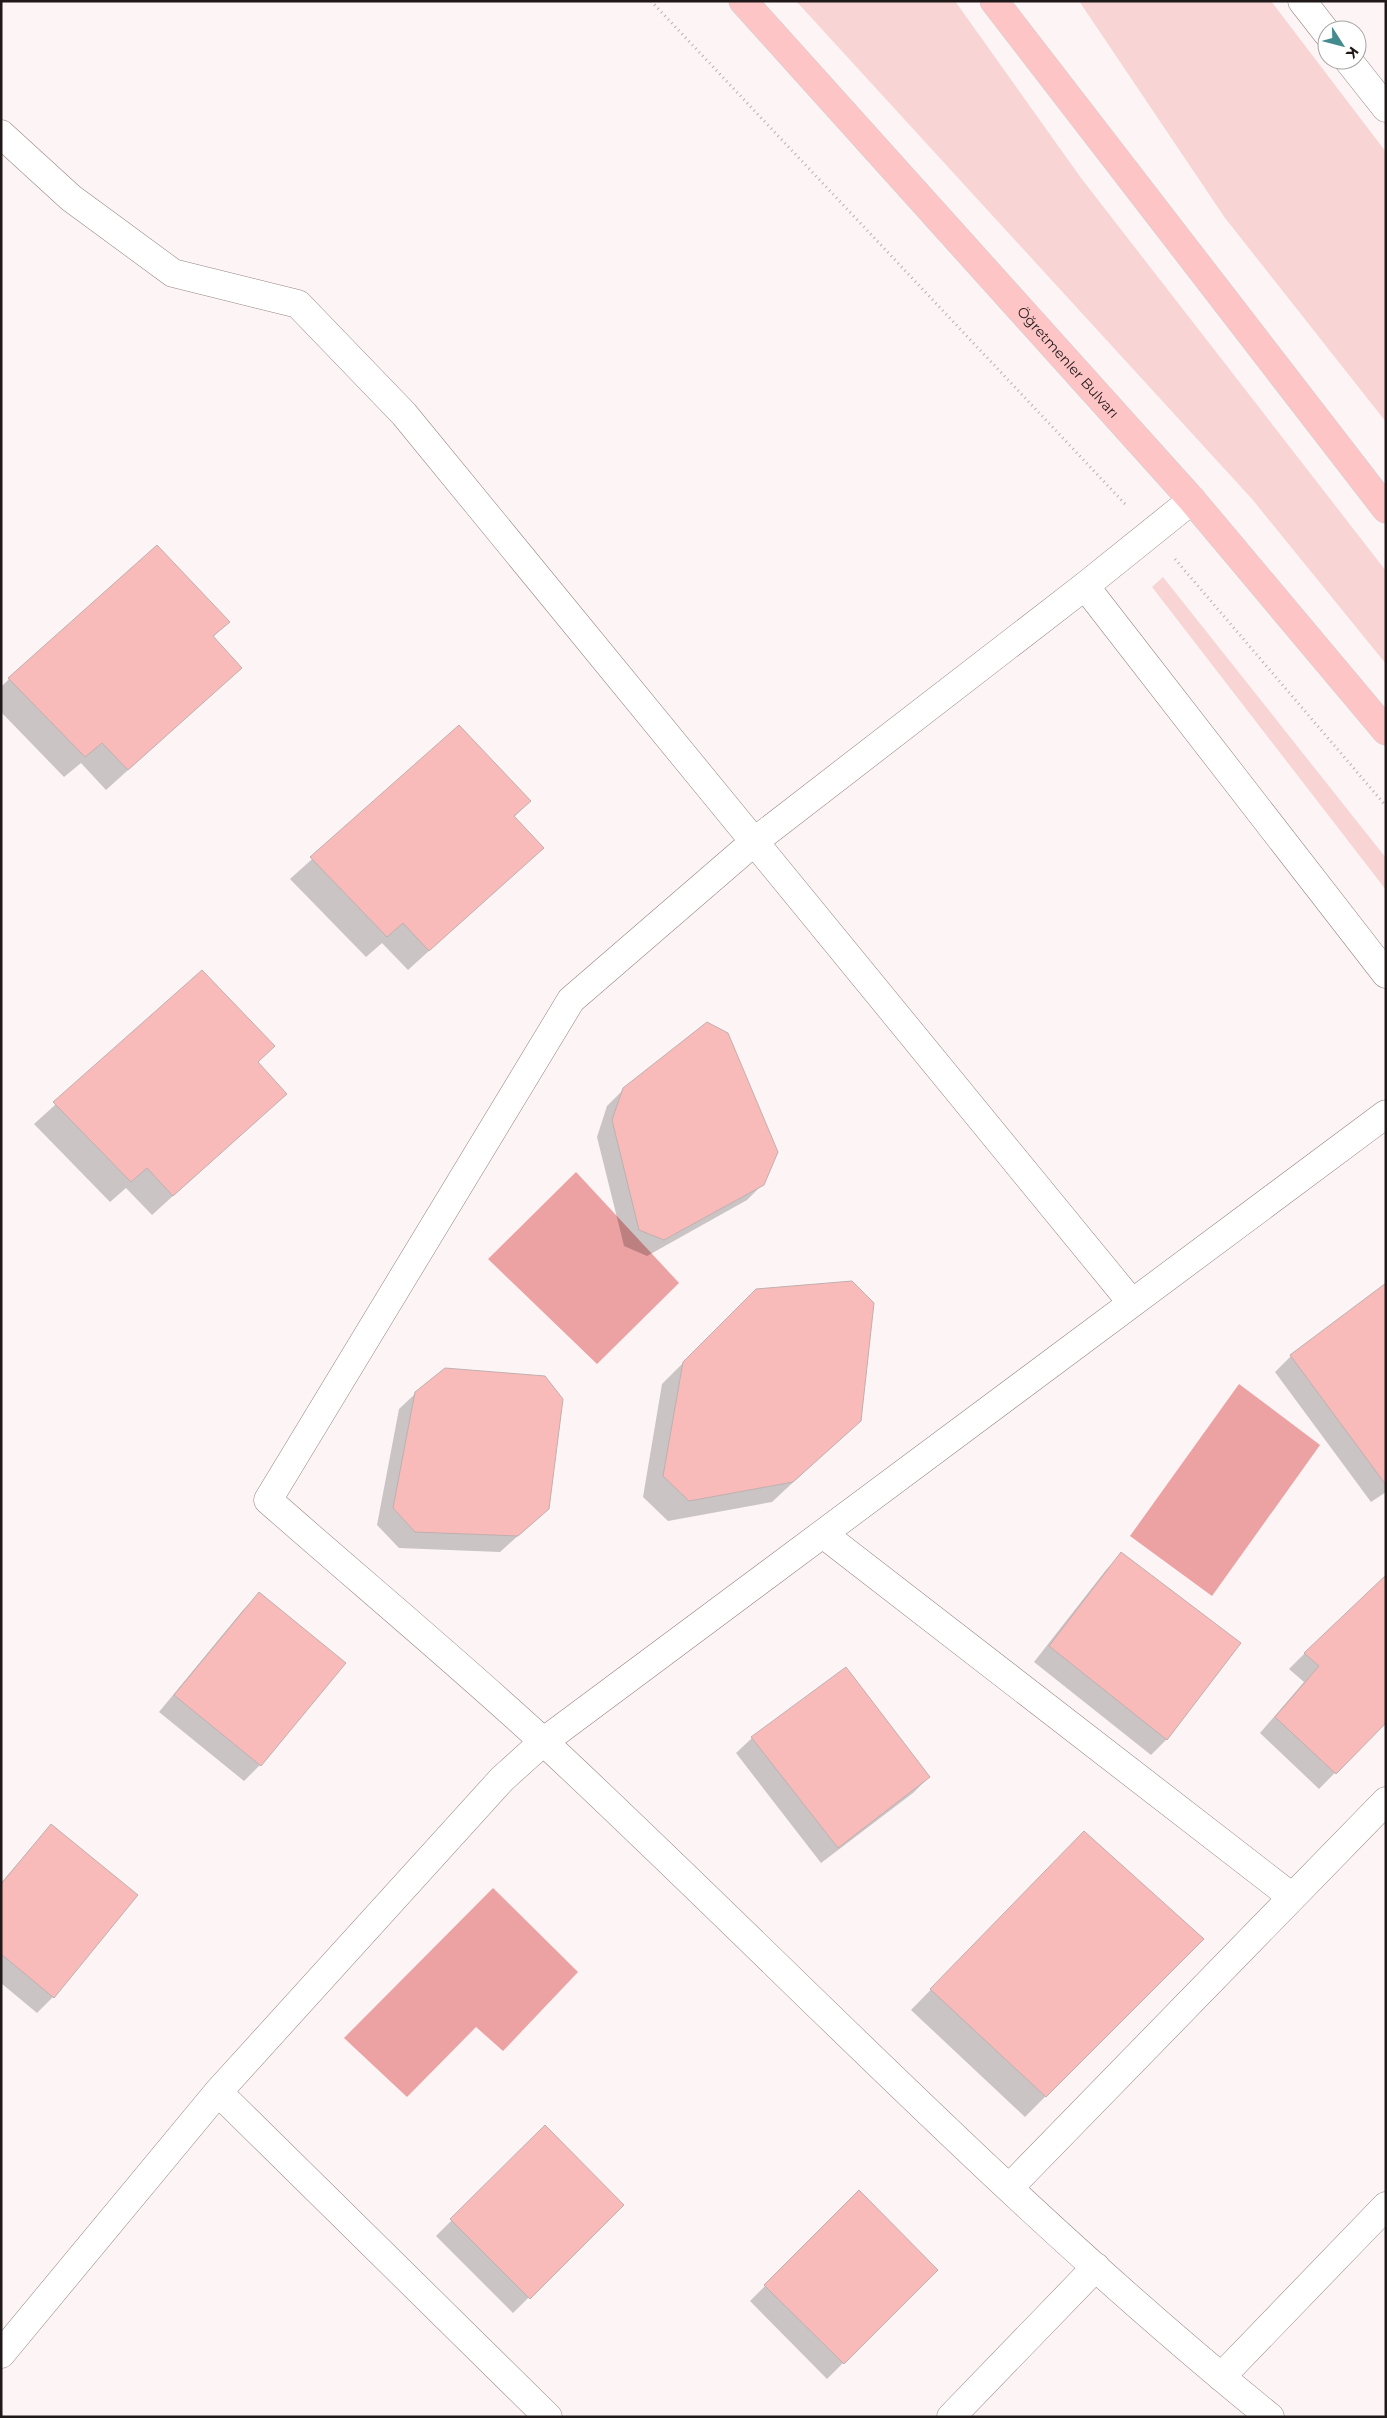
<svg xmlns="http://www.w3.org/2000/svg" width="1387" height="2418" font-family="Montserrat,sans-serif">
<rect width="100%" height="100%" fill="#fdf5f5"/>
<path fill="#f8d5d4" d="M 796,1 L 955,1 L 1081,178 L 1386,571 L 1386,664 L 1252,499 Z
M 1079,1 L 1271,1 L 1386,152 L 1386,422 L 1225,218 Z
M 1163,577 L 1386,858 L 1386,890 L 1152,587 Z"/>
<path fill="#eca1a2" d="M 576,1172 L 679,1283 L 597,1364 L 488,1259 Z
M 1239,1384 L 1320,1445 L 1212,1596 L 1130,1536 Z
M 493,1888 L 578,1972 L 503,2051 L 476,2027 L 407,2097 L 344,2038 Z"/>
<path fill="#0003" d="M 228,622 L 212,638 L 241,668 L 106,790 L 81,763 L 64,777 L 1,712 L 1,687 L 9,679 Z
M 459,727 L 530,801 L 514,817 L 542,848 L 408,970 L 382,943 L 366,957 L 290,879 Z
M 202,972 L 257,1063 L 285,1094 L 152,1215 L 126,1188 L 110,1202 L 34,1124 Z
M 624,1089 L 763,1184 L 747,1200 L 647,1256 L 624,1246 L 597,1137 L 607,1106 Z
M 1386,1285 L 1386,1492 L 1371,1502 L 1275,1372 L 1291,1356 Z
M 756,1290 L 860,1420 L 772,1502 L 668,1521 L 643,1497 L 662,1384 Z
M 416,1393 L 548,1509 L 500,1552 L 399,1548 L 377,1525 L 399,1409 Z
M 1121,1554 L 1167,1739 L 1151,1755 L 1034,1662 L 1106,1570 Z
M 259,1594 L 260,1765 L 244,1781 L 159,1712 L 243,1610 Z
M 1305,1653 L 1386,1721 L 1319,1789 L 1260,1733 L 1304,1682 L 1289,1669 Z
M 752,1738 L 929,1777 L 913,1793 L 821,1863 L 736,1753 Z
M 51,1825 L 53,1997 L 37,2013 L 1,1983 L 1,1883 Z
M 1064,1853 L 1202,1939 L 1025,2117 L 911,2010 Z
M 545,2127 L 622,2205 L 513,2313 L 436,2236 Z
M 859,2192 L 936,2270 L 827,2379 L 750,2301 Z"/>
<path fill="#f9bbba" stroke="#c1afaf" d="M 157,545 L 230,622 L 213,636 L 242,668 L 128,770 L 102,743 L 85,757 L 8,678 Z
M 459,725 L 531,801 L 514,816 L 544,848 L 429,951 L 403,923 L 387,937 L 310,857 Z
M 202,970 L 275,1046 L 258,1062 L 287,1094 L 173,1196 L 147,1168 L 131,1182 L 53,1102 Z
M 707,1022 L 728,1033 L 778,1152 L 764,1185 L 664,1240 L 639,1230 L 612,1120 L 623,1088 Z
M 852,1281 L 874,1303 L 861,1421 L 793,1482 L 689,1501 L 663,1476 L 683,1362 L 756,1289 Z
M 1386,1283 L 1386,1485 L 1290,1355 Z
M 445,1368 L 545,1376 L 563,1399 L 549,1509 L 518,1536 L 415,1532 L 393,1508 L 415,1392 Z
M 1121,1552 L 1241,1643 L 1167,1740 L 1049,1646 Z
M 1386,1575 L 1386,1723 L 1336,1774 L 1275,1717 L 1319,1666 L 1304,1653 Z
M 259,1592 L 346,1663 L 261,1766 L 174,1695 Z
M 846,1667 L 930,1777 L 838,1848 L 751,1737 Z
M 51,1824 L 138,1895 L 54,1998 L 1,1954 L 1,1884 Z
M 1084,1831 L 1204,1939 L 1046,2097 L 930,1989 Z
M 545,2125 L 624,2205 L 530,2299 L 450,2219 Z
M 859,2190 L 938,2270 L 844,2364 L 764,2285 Z"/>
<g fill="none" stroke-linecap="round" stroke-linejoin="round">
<g stroke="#948383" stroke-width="29">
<path id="minor" d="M 1302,1 L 1327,33
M 1348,60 L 1386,108
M 1,134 L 71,198 L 173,273 L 298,304 L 404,414 L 1132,1303
M 1192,500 L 1085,586 L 755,841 L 571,1000 L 268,1500 C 360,1581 455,1660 545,1743 C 786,1968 1013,2209 1270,2417
M 1085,586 L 1386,974
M 823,1534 L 1292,1897
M 218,2092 L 548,2417
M 1009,2188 L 1386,1801
M 1,2354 L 218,2092 L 502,1779 L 543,1742 L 1386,1114
M 1221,2377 L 1386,2206
M 951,2417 L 1096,2267"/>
</g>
<g stroke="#d2d1d1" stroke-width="29">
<g id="major">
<path id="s1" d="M 743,1 L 1192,500 L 1386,731"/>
<path d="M 994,1 L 1386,509"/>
</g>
</g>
<path stroke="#b8b0b0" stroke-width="3" stroke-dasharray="1 4" stroke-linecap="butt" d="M 651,1 L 1126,505
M 1175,559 L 1386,806"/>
<use href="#minor" stroke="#fff" stroke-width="28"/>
<use href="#major" stroke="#fdc5c6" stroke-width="28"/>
</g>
<g text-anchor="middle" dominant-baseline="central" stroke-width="5" stroke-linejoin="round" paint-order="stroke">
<g font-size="14" fill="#201919" stroke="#fff">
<text stroke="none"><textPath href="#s1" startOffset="486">Öğretmenler Bulvarı</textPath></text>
</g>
</g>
<rect width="1387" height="2418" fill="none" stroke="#201919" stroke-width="5"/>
<g transform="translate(1342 45) rotate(126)"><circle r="24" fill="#ffffff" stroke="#a6a3a3"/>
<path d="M0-4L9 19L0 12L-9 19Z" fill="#438b8e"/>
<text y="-8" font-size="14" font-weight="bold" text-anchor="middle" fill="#201919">K</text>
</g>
</svg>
